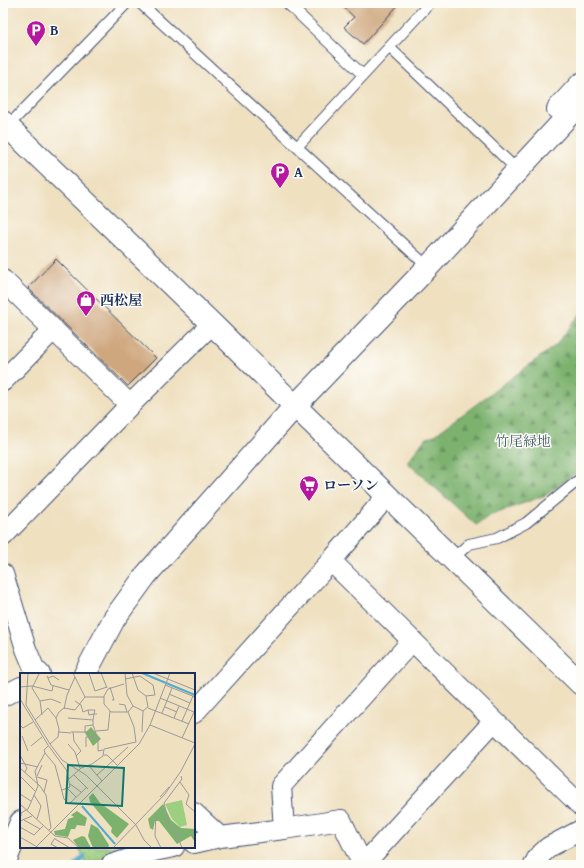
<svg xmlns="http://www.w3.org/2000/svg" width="584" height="868" font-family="'Gentium Book Plus','Noto Serif JP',serif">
<defs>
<pattern id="grass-dots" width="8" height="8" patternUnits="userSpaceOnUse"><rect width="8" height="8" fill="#9ccf7f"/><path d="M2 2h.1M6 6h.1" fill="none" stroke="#86b270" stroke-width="1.8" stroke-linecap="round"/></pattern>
<pattern id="forest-firs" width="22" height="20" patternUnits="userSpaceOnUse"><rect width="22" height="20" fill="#7db26e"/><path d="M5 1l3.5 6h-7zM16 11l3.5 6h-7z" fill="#66915e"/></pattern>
</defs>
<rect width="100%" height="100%" fill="#fdfcf7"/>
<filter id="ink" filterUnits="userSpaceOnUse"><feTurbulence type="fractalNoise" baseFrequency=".025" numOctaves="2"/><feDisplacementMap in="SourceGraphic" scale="8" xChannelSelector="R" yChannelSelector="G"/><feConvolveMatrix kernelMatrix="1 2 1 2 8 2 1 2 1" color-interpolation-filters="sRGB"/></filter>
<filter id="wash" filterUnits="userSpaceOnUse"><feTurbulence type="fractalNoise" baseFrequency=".012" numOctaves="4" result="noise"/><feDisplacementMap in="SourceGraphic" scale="16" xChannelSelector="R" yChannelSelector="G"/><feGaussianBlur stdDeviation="0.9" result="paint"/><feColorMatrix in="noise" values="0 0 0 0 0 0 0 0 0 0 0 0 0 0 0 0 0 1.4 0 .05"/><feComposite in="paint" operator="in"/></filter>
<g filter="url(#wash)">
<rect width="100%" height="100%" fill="#efe0c0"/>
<path fill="url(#grass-dots)" stroke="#5c7f6e" d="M 79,847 L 145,847 L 86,863 Z"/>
<path fill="url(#forest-firs)" stroke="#4c7066" d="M 581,313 L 581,469 L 546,495 L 489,516 L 476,525 L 407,462 L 425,439 L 435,435 L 556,345 Z"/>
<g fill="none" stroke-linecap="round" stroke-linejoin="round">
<path stroke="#55abd1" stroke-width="5.5" d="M 76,865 L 84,857"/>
</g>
<g id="blocks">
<path fill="#cfa77f" d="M 339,3 L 400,3 L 363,44 L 344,27 L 354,17 Z
M 56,259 L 156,358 L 128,386 L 28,288 Z"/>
</g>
</g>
<g filter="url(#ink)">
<use href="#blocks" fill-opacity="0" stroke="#3b4a6d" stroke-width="1"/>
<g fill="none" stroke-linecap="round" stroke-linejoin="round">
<g stroke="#3b4a6d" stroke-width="12">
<path id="lane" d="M 140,3 L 428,267
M 287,3 L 363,75
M 389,47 L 509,162
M 8,126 L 127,3
M 297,147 L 430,3
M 452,559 L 469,544 L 497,538 L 526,523 L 581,478"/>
</g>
<g stroke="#3b4a6d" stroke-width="22">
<path id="street" d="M 3,280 L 130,405
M 3,381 L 53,330
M 3,536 L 130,405 L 212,324
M 331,561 L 581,806
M 3,574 L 26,649 L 34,668 L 40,674
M 3,696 L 21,687
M 194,713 L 331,561 L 387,496
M 194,813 L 220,837
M 284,829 L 281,786 L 412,641
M 194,843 L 220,837 L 284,829 L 341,820 L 363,865
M 111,865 L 154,851 L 174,847
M 363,865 L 494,721
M 534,865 L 538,857 L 549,847 L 581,830"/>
</g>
<g stroke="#3b4a6d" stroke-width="24">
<path id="secondary" d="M 558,109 L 581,84
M 3,122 L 212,324 L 295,406 L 581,684
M 85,674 L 114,619 L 146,575 L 295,406 L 428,267 L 581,102
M 3,864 L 7,857 L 21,822"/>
</g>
<use href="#lane" stroke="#fff" stroke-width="10"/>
<use href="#street" stroke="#fff" stroke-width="20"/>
<use href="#secondary" stroke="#fff" stroke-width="22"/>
</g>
</g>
<defs>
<g id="parking-pin" transform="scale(1)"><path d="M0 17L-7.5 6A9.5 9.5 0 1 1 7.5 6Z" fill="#b5179e" stroke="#fdfcf7"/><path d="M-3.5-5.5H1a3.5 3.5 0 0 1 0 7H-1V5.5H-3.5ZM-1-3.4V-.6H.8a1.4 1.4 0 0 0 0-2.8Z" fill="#fff"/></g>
<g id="shop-pin" transform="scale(1)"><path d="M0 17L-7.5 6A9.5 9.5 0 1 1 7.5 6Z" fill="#b5179e" stroke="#fdfcf7"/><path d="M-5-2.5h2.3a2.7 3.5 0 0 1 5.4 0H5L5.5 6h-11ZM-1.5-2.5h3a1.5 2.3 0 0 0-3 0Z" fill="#fff"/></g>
<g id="supermarket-pin" transform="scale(1)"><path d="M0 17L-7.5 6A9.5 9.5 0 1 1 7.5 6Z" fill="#b5179e" stroke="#fdfcf7"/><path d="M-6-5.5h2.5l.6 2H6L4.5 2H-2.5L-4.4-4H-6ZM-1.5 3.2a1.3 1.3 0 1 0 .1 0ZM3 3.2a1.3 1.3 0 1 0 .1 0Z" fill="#fff"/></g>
</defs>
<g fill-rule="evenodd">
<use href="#parking-pin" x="36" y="30"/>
<use href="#parking-pin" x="280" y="172"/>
<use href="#shop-pin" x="86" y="300"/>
<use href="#supermarket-pin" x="309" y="485"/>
</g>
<g text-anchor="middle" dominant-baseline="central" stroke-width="3" stroke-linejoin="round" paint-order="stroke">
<g font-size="14" font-weight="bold" fill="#1b2f5e" stroke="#fdfcf7" text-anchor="start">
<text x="50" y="30">B</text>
<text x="294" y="172">A</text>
<text x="100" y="300">西松屋</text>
<text x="323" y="485">ローソン</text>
</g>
<g font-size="14" fill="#425f68" stroke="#fdfcf7">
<text x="523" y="441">竹尾緑地</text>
</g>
</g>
<g transform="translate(20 673)">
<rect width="175" height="175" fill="#efe0c0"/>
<path d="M 162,127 L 167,152 L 160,154 L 152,146 L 145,131 Z" fill="#9ccf7f"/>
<path d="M 71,54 L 81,66 L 73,73 L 65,60 ZM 73,120 L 80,130 L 109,151 L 97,165 L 91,159 L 92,155 L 70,129 L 69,124 ZM 143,131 L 151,147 L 157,152 L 161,155 L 175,156 L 175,169 L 171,163 L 157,171 L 139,148 L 135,148 L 133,157 L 130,155 L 128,146 ZM 57,138 L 67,145 L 65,153 L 57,152 L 55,156 L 51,156 L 48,164 L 35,162 L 34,158 L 45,156 L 48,146 L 54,144 L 51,142 ZM 71,151 L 78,155 L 89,172 L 88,175 L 73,175 L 68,163 ZM 62,163 L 65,164 L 71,175 L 59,175 L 53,167 Z" fill="#7db26e"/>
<path fill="none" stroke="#55abd1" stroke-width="2" d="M 122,0 L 175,22M 62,133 L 95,171"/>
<path fill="none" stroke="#9a9999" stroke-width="1" d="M 8,0 L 6,32 L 30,71 L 42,87 L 66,102 L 116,152 L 124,167 L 132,175M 53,0 L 65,24 L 84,24M 69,0 L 75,18 L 87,14M 81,0 L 87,15M 105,0 L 107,22 L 113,33 L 123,38M 112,0 L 118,17 L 126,23 L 128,34 L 123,38M 133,0 L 175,17M 19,1 L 12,15 L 20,28 L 22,42M 27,3 L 31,12 L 49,17M 28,5 L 33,3 L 39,7M 105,6 L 120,3 L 133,12 L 135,22 L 126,23M 104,11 L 88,16 L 84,23 L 84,31 L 91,39 L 108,39 L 113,33M 145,12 L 175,24M 0,14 L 12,13 L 32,18 L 33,13M 90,14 L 94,27 L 92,27M 149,21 L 170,30M 140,25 L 174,39M 0,26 L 28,72 L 47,98 L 50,114 L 42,117M 20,28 L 31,26 L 41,30M 55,28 L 61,32 L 63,39 L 68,37M 99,31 L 105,32 L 107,39M 145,34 L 157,39M 128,35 L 169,51M 44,36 L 47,22 L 55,4M 142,40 L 152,15M 48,45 L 73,47M 154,45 L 159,33M 15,47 L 28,35 L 36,45M 162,48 L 173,23M 0,52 L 3,55 L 13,49M 130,52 L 175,70M 76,58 L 88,57 L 90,38M 39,59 L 51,60M 51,59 L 75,59 L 78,66 L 78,78 L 83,77M 53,59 L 54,68 L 61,78 L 56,83M 122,59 L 123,38M 65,60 L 65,53 L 73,52M 76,60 L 73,52 L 73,47 L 74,41 L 75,37 L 68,37 L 69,42 L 74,41 L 77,41M 2,63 L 8,78M 162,65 L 175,37M 30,71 L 38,64 L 39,56 L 36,45 L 39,39 L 44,35 L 55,37 L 65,24M 48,71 L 55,79 L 60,95M 11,73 L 22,64M 66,74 L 66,64 L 77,64M 25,80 L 35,92 L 44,126 L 49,131 L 67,114M 0,82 L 7,95 L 5,99M 84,82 L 87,82 L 98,93M 0,90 L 18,94M 69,93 L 82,108M 0,95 L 20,113 L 26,122 L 31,155 L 29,157M 54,102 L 68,116M 77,102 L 108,74M 0,103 L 15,118M 17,103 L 22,92M 161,103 L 162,106 L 144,130 L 149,151 L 155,156 L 162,175M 17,104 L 27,107 L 24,119M 49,106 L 61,95 L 72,91 L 83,83 L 84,76 L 116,69 L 114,54 L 108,39M 160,109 L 169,122 L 166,131 L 175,139M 50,111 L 61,119M 47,115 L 56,124M 0,121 L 11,128M 14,122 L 21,133 L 17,146M 140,124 L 149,114M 0,131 L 35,163 L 48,165 L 59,175M 136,140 L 135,163 L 141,175M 1,143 L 1,140 L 8,136 L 18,113 L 15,98 L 25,80 L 24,77 L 28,73M 4,147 L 20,156M 0,148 L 12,143M 0,154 L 14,162 L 24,152M 0,164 L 19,175M 35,165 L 31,171 L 38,175M 35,166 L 50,175M 15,175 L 119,71 L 130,52 L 150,0M 93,175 L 145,121 L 161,98 L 175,71"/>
<path fill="#0f766e" fill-opacity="0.15" stroke="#0f766e" stroke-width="2" d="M 48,92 L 104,95 L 102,133 L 46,130 Z"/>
<rect width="175" height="175" fill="none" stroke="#1b2f5e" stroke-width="2"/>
</g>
<rect width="584" height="868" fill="none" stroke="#fdfcf7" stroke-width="16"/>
</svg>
